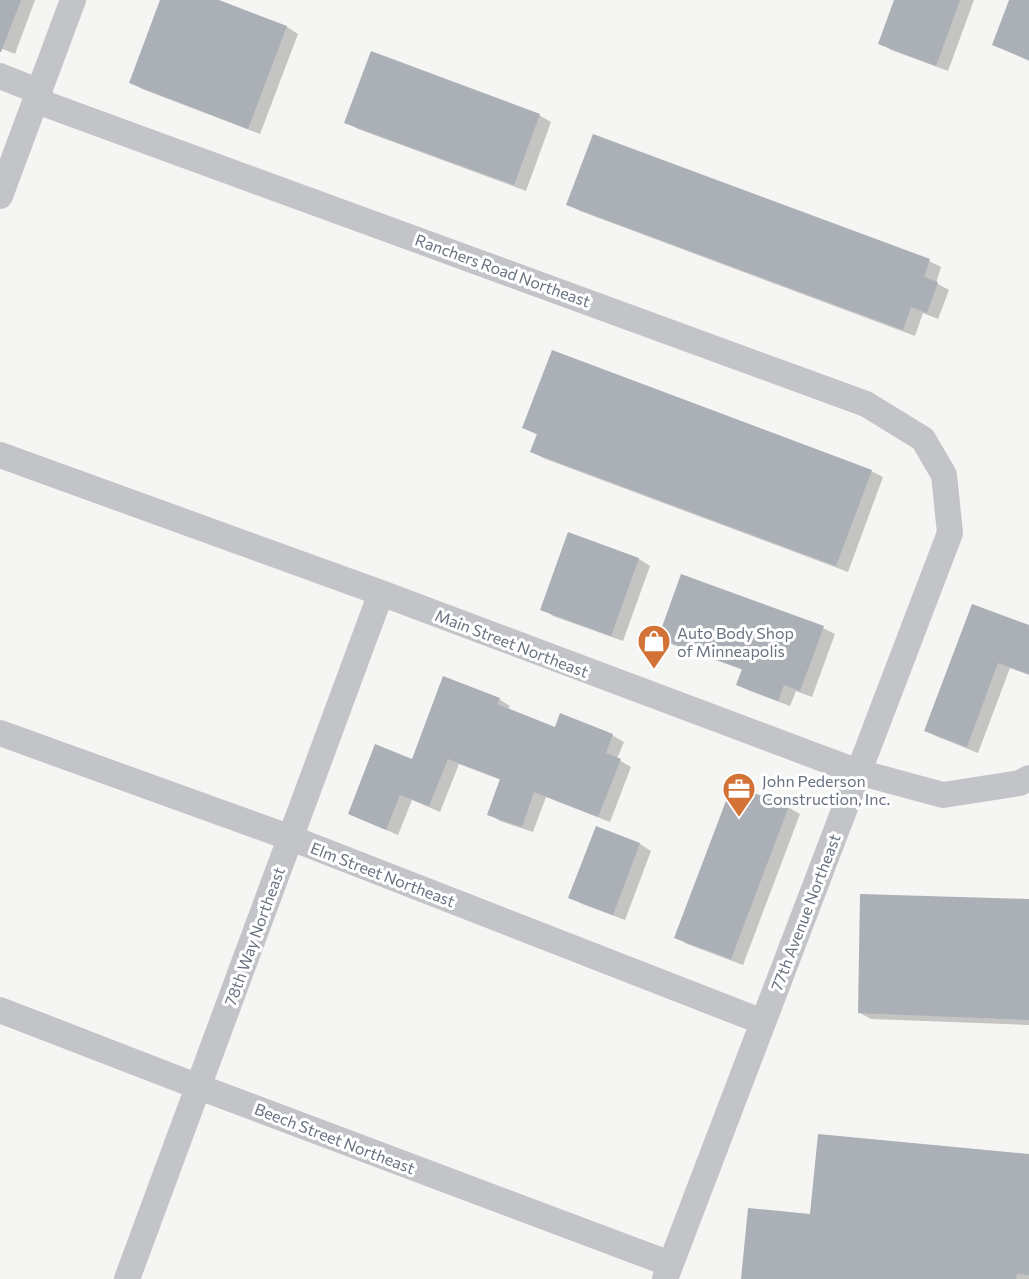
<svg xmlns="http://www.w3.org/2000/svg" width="1029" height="1279" font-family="Commissioner,sans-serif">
<rect width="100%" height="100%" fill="#f5f6f3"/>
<path fill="#0003" d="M 0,0 L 35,0 L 15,54 L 0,48 Z
M 162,0 L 215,0 L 287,27 L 298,34 L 260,134 L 142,89 L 130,82 Z
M 896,0 L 974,0 L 948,71 L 891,50 L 880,43 Z
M 1011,0 L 1029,0 L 1029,61 L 994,45 Z
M 539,115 L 551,122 L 526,191 L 358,129 L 346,122 Z
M 568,204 L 929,261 L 941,267 L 936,283 L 949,290 L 938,319 L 923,313 L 915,336 L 580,211 Z
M 524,428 L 871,471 L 883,477 L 848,572 L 543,458 L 532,452 L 538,435 Z
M 569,534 L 639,559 L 650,566 L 623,641 L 553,616 L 542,609 Z
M 1029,627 L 1029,675 L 1010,668 L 978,753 L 938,737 L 926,731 Z
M 823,628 L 835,634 L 812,697 L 796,691 L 790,706 L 750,691 L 738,685 L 743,670 L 671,644 L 660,637 Z
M 499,699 L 510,706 L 508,710 L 556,728 L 612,735 L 624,742 L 617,759 L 631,767 L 610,822 L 546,797 L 533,832 L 500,821 L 489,814 L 501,780 L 459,764 L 440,812 L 412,800 L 398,835 L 349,814 L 413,761 Z
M 788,807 L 800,814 L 743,965 L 687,944 L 676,937 Z
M 597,828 L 640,844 L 651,851 L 625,920 L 582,904 L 570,897 Z
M 1029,900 L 1029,1025 L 871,1019 L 860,1013 Z
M 1029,1155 L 1029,1279 L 743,1279 Z"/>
<path fill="#abafb6" d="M 0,0 L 21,0 L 1,52 L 0,52 Z
M 160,0 L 219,0 L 287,26 L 248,129 L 129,83 Z
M 894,0 L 960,0 L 936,66 L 878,44 Z
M 1009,0 L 1029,0 L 1029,60 L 992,45 Z
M 371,51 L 540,114 L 514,185 L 344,123 Z
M 593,134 L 930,259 L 924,277 L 938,282 L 927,313 L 911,307 L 903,330 L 566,205 Z
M 552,350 L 872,470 L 836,566 L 530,452 L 537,434 L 522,428 Z
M 568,532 L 639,558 L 611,636 L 540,610 Z
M 681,574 L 824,626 L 800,691 L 784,685 L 778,701 L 736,685 L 742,669 L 658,638 Z
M 972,604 L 1029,625 L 1029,674 L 998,663 L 967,747 L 924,731 Z
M 443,676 L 500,698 L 497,704 L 555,727 L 560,713 L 613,734 L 606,753 L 621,759 L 598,817 L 534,792 L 522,827 L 487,815 L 500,779 L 448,759 L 429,806 L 400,795 L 386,830 L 348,814 L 375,744 L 412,759 Z
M 732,785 L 789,806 L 731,959 L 674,938 Z
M 596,826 L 640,843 L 613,915 L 568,898 Z
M 860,894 L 1029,899 L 1029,1020 L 858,1013 Z
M 818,1134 L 1029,1154 L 1029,1275 L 1017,1274 L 1016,1279 L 741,1279 L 748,1208 L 810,1214 Z"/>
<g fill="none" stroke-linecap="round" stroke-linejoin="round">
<path stroke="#c2c4c8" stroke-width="26" d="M 0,76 L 40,92
M 37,101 L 866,404 L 923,439 L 944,475 L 950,533 L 665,1279
M 0,196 L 73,0
M 0,455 L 381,593 L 858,772 L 943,795 L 1020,783 L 1029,778
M 0,733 L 291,838 L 763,1022
M 0,1010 L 199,1087 L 670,1264
M 127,1279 L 381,593"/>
</g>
<defs>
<g id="shop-pin" transform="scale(1.725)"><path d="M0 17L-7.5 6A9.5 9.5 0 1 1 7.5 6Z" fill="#d27236" stroke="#fff"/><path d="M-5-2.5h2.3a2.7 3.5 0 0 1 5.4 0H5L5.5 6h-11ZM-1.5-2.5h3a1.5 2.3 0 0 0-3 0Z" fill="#fff"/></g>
<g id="office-pin" transform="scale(1.725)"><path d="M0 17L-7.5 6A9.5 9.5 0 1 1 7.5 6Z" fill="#d27236" stroke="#fff"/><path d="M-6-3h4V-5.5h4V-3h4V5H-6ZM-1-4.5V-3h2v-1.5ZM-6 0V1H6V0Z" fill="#fff"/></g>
</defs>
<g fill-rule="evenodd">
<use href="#shop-pin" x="654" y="641"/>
<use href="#office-pin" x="739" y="789"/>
</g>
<g text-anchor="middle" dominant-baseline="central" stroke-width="6" stroke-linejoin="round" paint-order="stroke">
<g font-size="16" fill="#687281" stroke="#fff">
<text transform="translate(503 270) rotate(20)">Ranchers Road Northeast</text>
<text transform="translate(512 643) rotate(21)">Main Street Northeast</text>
<text transform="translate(383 874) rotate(21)">Elm Street Northeast</text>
<text transform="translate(805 912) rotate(-69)">77th Avenue Northeast</text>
<text transform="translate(254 936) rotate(-70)">78th Way Northeast</text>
<text transform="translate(335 1138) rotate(21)">Beech Street Northeast</text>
</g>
<g font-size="16" fill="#687281" stroke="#fff" text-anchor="start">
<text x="677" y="632">Auto Body Shop<tspan x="677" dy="18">of Minneapolis</tspan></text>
<text x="762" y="780">John Pederson<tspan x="762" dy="18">Construction, Inc.</tspan></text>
</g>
</g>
</svg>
